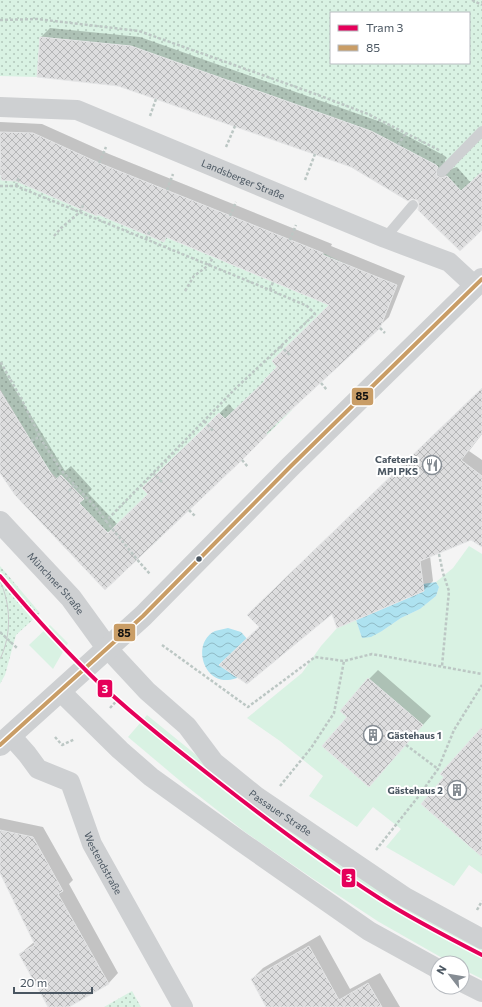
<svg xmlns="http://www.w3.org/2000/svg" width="482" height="1007" font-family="Commissioner,sans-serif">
<defs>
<pattern id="park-dots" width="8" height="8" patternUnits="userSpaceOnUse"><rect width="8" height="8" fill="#d9f2e3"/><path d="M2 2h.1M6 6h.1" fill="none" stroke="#b2c7bb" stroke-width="1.8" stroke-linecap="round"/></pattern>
<pattern id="water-waves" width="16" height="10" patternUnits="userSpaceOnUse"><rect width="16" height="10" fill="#aee2f0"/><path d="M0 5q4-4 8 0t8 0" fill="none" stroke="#90bac6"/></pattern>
<pattern id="building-cross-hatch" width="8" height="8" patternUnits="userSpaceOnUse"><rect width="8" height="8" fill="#ddddde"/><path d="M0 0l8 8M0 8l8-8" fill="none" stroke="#b5b6b7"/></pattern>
</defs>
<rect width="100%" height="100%" fill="#f4f4f4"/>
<path fill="#d9f2e3" d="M 469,546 L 482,554 L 482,874 L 469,865 L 454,886 L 386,847 L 401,829 L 373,807 L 357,827 L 309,796 L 323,776 L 280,741 L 247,718 L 302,673 L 321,646 L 337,628 L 356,620 L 362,638 L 382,631 L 401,618 L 420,609 L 436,596 L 439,587 L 436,582 L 453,568 Z
M 50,625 L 68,643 L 53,669 L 29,645 Z
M 147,715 L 222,776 L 482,946 L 482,979 L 462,969 L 462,963 L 451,963 L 379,922 L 312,878 L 245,832 L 185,785 L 128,737 Z"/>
<path fill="url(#park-dots)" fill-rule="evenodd" d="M 0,0 L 482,0 L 482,172 L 461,191 L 436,165 L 131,46 L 40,37 L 37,77 L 0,76 ZM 331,13 L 469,13 L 469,63 L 331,63 Z
M 0,176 L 19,176 L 305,295 L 323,253 L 356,269 L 341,304 L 264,380 L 292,410 L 267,435 L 240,406 L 134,508 L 161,537 L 134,562 L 48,469 L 0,389 Z
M 0,566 L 40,613 L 16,635 L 5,675 L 0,684 Z
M 132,991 L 141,1007 L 104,1007 Z"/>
<path fill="url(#water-waves)" d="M 436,582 L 439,587 L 436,596 L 420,609 L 401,618 L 382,631 L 371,637 L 362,638 L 356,620 L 424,591 L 423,584 Z
M 228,628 L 241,632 L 250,642 L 240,677 C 236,678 231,680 228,680 C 202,682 192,642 215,631 C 219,630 224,629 228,628 Z"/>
<path fill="#0003" d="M 50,28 L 140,37 L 381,122 L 445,156 L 446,157 L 445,161 L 446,167 L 451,169 L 457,167 L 471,183 L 482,172 L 482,228 L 420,203 L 417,199 L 351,166 L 41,37 Z
M 0,122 L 42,124 L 109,154 L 332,244 L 331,246 L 405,276 L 389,317 L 275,424 L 276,425 L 241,459 L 105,589 L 0,471 L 0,361 L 5,373 L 65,471 L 71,466 L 92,489 L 88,493 L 118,525 L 149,494 L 205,427 L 229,404 L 235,411 L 266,381 L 331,304 L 168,237 L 164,241 L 0,175 Z
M 482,389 L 482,434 L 469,451 L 482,460 L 482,546 L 471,539 L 430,556 L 433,581 L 424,590 L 333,612 L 260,627 Z
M 378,670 L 431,716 L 369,785 L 348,717 L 369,679 Z
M 0,818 L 43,827 L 73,880 L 69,884 L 118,973 L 108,984 L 67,1007 L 49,1007 L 20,954 L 34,942 L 0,871 Z
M 320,935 L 350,989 L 380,973 L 400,1007 L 267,1007 L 252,979 L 263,968 Z"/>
<path fill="url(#building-cross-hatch)" stroke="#e5e6e7" d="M 40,37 L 131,46 L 371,131 L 436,165 L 438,167 L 436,171 L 437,176 L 441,178 L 447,176 L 461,191 L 482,172 L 482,230 L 460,251 L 418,210 L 419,203 L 417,200 L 411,199 L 408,201 L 351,167 L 118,86 L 37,77 Z
M 0,132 L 33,133 L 99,163 L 323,253 L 323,255 L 397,285 L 380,328 L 266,433 L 267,435 L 242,460 L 105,590 L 15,495 L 0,473 L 0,391 L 55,480 L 61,475 L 84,499 L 79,503 L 108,533 L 148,494 L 142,488 L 195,437 L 219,413 L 225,419 L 265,381 L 264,380 L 277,367 L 272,361 L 329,305 L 166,237 L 164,242 L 97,214 L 97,216 L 16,181 L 1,180 Z
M 482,388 L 482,433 L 461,460 L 482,476 L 482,547 L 471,540 L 420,561 L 424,591 L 337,628 L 332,614 L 247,684 L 219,665 L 259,627 L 247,615 Z
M 368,678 L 423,725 L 369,787 L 322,746 L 347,717 L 340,711 Z
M 482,727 L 482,857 L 421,804 L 444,777 L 440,774 Z
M 0,830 L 33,837 L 63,891 L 58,894 L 109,984 L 69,1007 L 48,1007 L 19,954 L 35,945 L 0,873 Z
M 309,946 L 339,1000 L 368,983 L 382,1007 L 266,1007 L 251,979 Z"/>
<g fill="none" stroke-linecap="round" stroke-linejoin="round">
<path stroke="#bcc7c4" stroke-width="2.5" stroke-dasharray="3 2" stroke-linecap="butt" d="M 472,0 L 482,5
M 0,20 L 37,19 L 139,31 L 310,92 L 368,114 L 439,150
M 150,116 L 156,99
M 398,145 L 406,133
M 226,147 L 235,126
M 99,163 L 106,147
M 305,180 L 315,154
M 0,186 L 16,186 L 270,290 L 307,306 L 315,314 L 236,388 L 106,521 L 96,508 L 61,470 L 42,441 L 22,400 L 0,361
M 16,186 L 19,176
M 167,190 L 173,174
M 230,216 L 236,202
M 54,236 L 61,228 L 80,212 L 84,203
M 146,239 L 150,230
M 290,240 L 296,225
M 270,290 L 273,282
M 185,291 L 194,276 L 209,265 L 213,257
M 380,328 L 385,333
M 280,346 L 290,355
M 321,383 L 327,390
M 204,421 L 213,431
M 31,441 L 39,437
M 242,460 L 248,467
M 153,473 L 162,482
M 69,491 L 75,484
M 189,510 L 196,517
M 106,521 L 140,563 L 150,574
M 439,554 L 443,573 L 449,591 L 442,666
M 0,632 L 17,648
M 162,645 L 248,707 L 315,657 L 344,661 L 372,654 L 482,674
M 110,708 L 120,697
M 55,737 L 62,745 L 75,739
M 406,745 L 438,769
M 280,786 L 311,748 L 334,713 L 344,661
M 376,850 L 418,797 L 438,769 L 454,730 L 482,685
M 477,910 L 482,901"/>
<path stroke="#ced0d2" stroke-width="10" d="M 442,172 L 482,131
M 385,238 L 413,205"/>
<g stroke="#ced0d2" stroke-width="20">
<path id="s1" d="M 0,107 L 77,110 L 385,238 L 449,262 L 475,286"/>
<path id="s2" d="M 108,649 L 147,691 L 187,726 L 214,762 L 256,796 L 405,897 L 482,939"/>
<path d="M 60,691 L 120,750 L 151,777 L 240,841 L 369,931 L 438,969"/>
<path id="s3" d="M 11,736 L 27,754 L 38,769 L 70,782 L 92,844 L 183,1007"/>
<path d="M 462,982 L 482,992"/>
</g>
<g stroke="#ced0d2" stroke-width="22">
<path id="s4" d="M 0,522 L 71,598 L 108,649"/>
<path d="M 0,745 L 143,616 L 291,466 L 482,279"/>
</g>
<path stroke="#c9cacc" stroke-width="1" d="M 0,581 C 11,604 12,635 0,659"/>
<g stroke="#fff" stroke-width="7">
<path id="bus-1" d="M 0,745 L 143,616 L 291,466 L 482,279"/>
</g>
<use href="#bus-1" stroke="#c99d66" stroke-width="4"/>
<g stroke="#fff" stroke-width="7">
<path id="tram-1" d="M 0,576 C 32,614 65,651 101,685 C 139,720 180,752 221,784 C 272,824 324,863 379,898 C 412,919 447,937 482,955"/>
</g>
<use href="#tram-1" stroke="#e5005a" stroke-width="4"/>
</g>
<defs>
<g id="restaurant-ring" transform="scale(1)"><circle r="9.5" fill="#fff" stroke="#868d94" stroke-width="1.5"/><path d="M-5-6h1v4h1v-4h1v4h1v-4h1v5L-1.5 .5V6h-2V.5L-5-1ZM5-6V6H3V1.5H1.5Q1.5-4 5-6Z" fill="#868d94"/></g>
<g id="building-ring" transform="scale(1)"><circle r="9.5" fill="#fff" stroke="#868d94" stroke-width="1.5"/><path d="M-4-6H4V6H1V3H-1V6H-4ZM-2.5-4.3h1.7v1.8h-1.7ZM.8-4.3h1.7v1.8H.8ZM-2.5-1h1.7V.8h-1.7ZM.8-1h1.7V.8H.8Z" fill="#868d94"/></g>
</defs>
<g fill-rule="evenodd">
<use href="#restaurant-ring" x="432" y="465"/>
<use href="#building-ring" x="373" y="735"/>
<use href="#building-ring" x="457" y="790"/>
</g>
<circle fill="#4a5661" stroke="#fff" stroke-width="1.5" cx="199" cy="559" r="3.5"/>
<g text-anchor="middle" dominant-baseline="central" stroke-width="4" stroke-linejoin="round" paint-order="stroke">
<g font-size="10" fill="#4a5661" stroke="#fff">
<text stroke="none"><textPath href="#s1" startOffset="257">Landsberger Straße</textPath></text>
<text stroke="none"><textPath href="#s4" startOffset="83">Münchner Straße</textPath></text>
<text stroke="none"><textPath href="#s2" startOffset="239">Passauer Straße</textPath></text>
<text stroke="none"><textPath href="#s3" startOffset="165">Westendstraße</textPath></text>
</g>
<g font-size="10" font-weight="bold" fill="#4a5661" stroke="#fff" text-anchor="end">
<text x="418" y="459">Cafeteria<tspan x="418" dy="12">MPI PKS</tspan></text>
<text x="387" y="735" text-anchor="start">Gästehaus 1</text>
<text x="443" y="790">Gästehaus 2</text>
</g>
</g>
<g stroke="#fff" stroke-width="1.5">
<rect x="351" y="387" width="23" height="19" rx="4" fill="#c99d66"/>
<rect x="113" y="623" width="23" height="19" rx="4" fill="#c99d66"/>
<rect x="97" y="679" width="16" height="19" rx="4" fill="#e5005a"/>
<rect x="341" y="868" width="15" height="20" rx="4" fill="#e5005a"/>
</g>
<g font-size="11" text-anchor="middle" font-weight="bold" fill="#fff">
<text x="105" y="693">3</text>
<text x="349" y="882">3</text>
</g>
<g font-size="11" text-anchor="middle" font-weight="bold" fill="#111">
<text x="362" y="400">85</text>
<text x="124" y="637">85</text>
</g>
<rect x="330" y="12" width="140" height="52" fill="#ffffff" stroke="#b7bbc0"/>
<rect x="338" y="25" width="20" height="6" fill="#e5005a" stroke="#b7bbc0"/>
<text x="366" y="32" font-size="12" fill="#4a5661">Tram 3</text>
<rect x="338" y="45" width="20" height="6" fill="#c99d66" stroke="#b7bbc0"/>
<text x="366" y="52" font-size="12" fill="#4a5661">85</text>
<g transform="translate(450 975) rotate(301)"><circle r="19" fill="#ffffff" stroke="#b7bbc0"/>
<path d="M0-3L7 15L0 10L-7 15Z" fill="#868d94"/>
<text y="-6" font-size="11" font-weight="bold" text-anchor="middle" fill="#4a5661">N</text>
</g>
<path d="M14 987v6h78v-6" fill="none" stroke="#4a5661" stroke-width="2"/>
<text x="20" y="987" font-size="12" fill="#4a5661" stroke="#ffffff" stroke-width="3" paint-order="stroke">20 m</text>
</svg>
